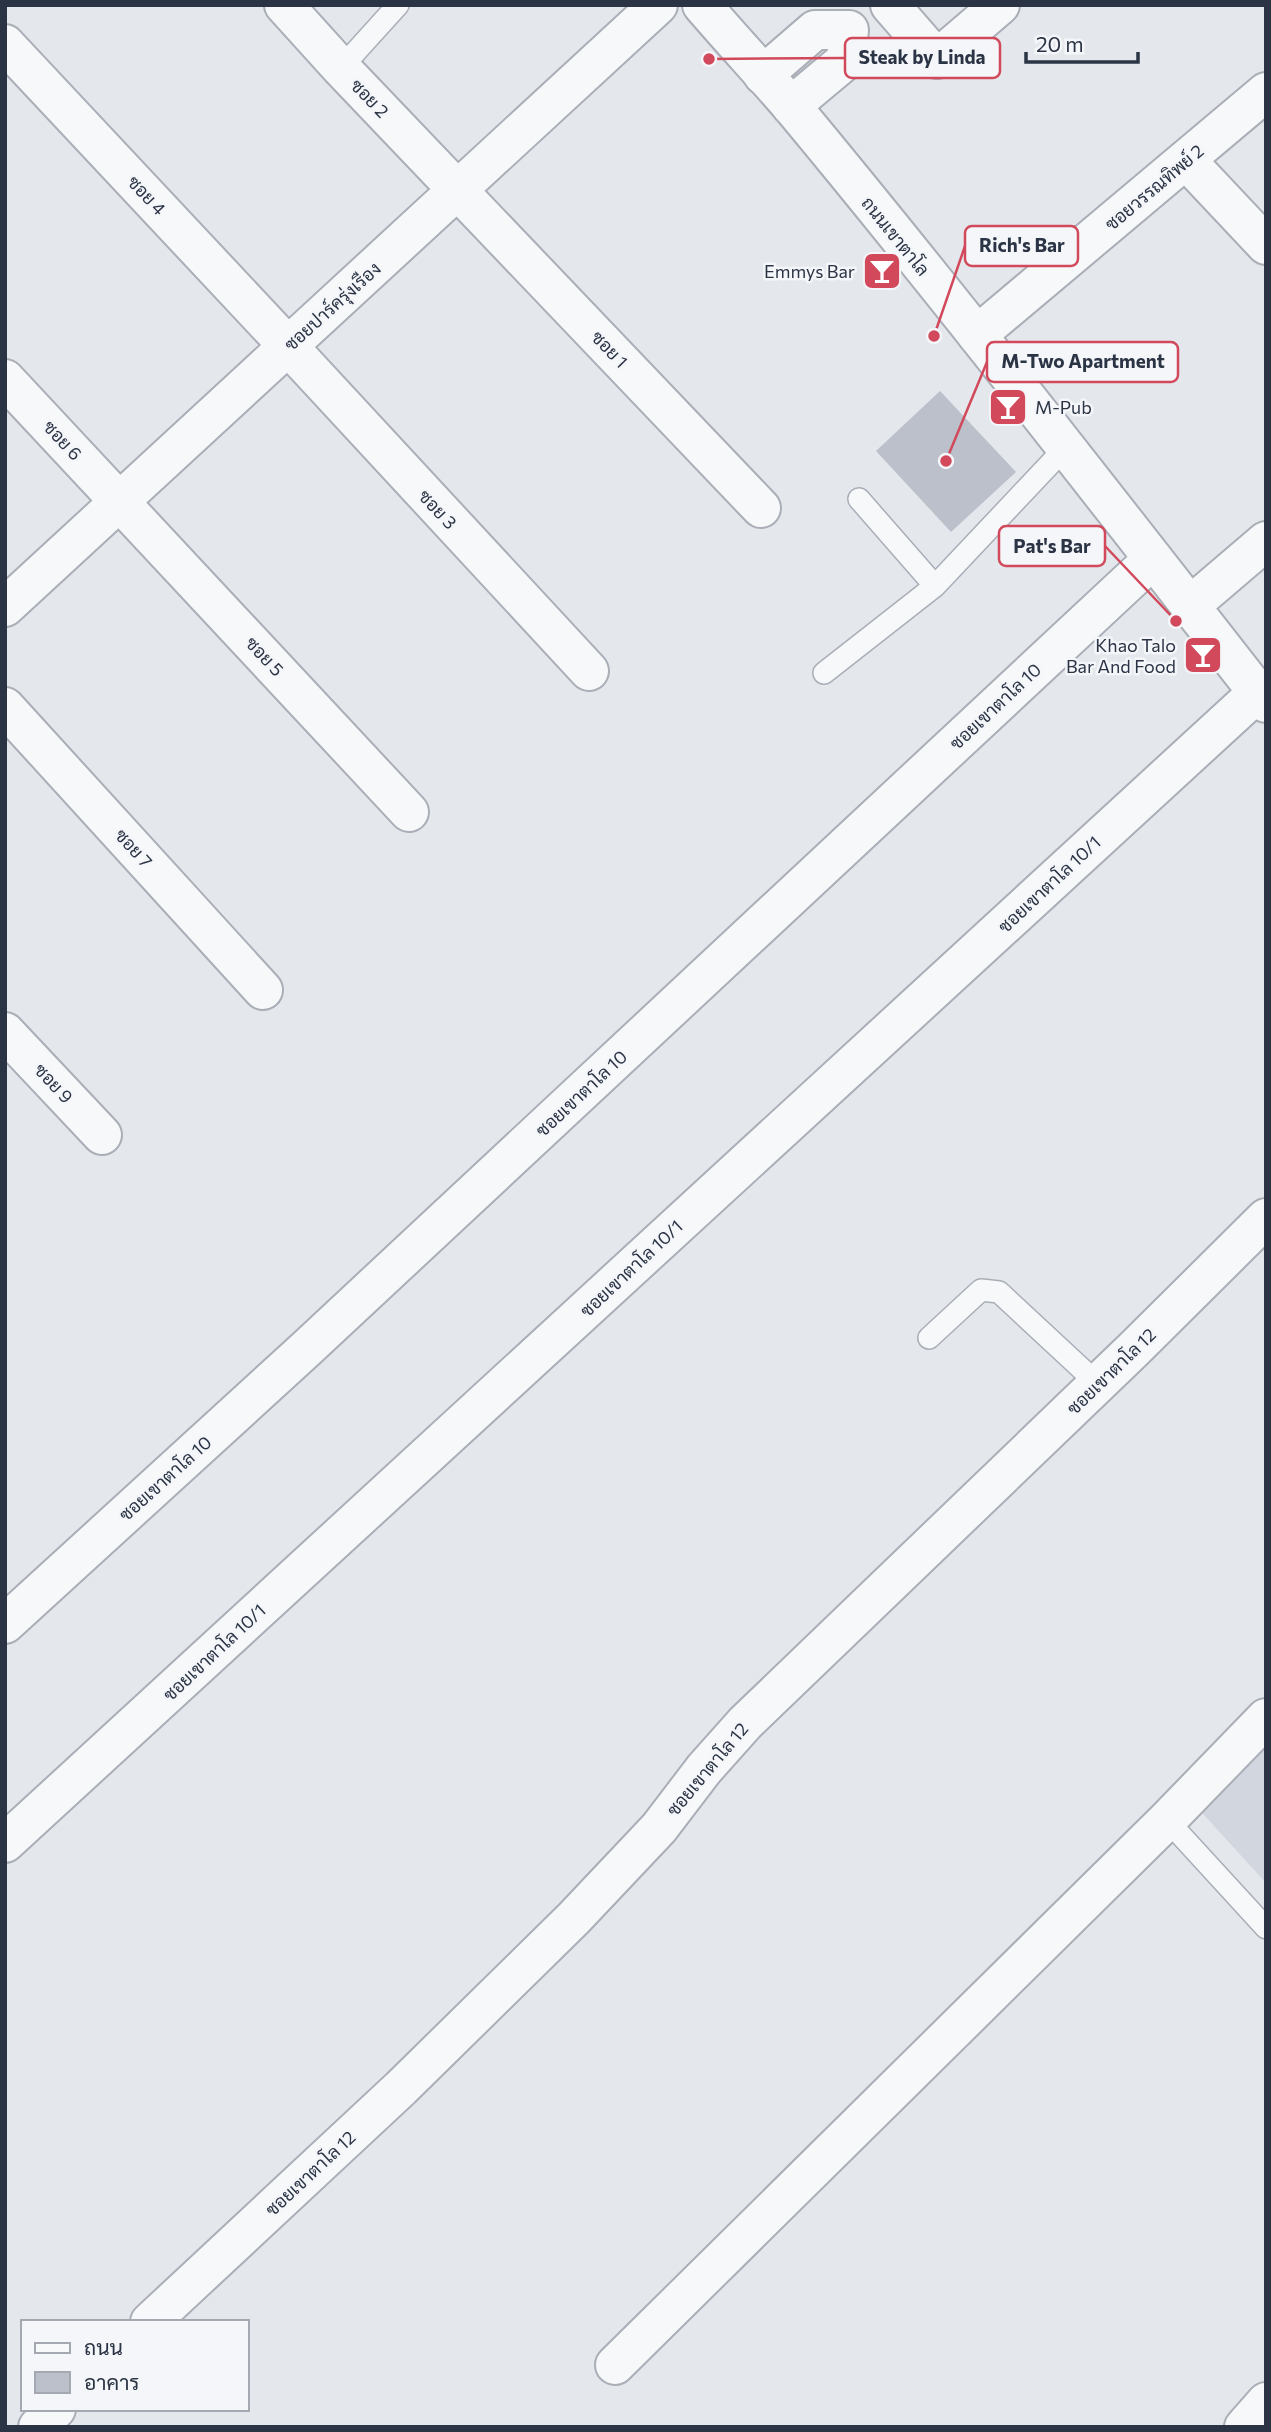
<svg xmlns="http://www.w3.org/2000/svg" width="1271" height="2432" font-family="Commissioner,Sarabun,sans-serif">
<rect width="100%" height="100%" fill="#e4e7ec"/>
<path fill="#d2d6de" d="M 1266,1734 L 1266,1883 L 1195,1805 Z"/>
<path fill="#bbc0ca" d="M 940,391 L 1016,472 L 951,532 L 876,451 Z"/>
<g fill="none" stroke-linecap="round" stroke-linejoin="round">
<g stroke="#a9aeb7" stroke-width="24">
<path id="service" d="M 341,68 L 398,5
M 859,499 L 935,586
M 824,673 L 935,586 L 1066,447
M 929,1338 L 981,1290 L 999,1292 L 1098,1384
M 1167,1820 L 1266,1928"/>
</g>
<g stroke="#a9aeb7" stroke-width="42">
<path id="minor" d="M 284,5 L 341,68 L 761,508
M 890,5 L 937,59 L 1000,5
M 5,44 L 288,346 L 589,671
M 763,75 L 815,30 L 849,30 L 846,60 L 791,106
M 1186,160 L 1266,245
M 977,335 L 1266,92
M 5,379 L 409,812
M 1191,605 L 1266,541
M 5,607 L 658,5
M 5,707 L 263,990
M 5,1032 L 102,1135
M 5,1624 L 306,1349 L 1153,559
M 5,1843 L 1257,693
M 150,2322 L 401,2088 L 574,1918 L 659,1828 L 704,1769 L 745,1723 L 1134,1349 L 1266,1218
M 615,2365 L 1167,1820 L 1266,1718
M 38,2427 L 56,2409
M 1244,2427 L 1266,2402"/>
</g>
<g stroke="#a9aeb7" stroke-width="42">
<path id="tertiary" d="M 702,5 C 732,40 763,73 793,108 C 955,303 1110,504 1266,703"/>
</g>
<use href="#service" stroke="#f7f8fa" stroke-width="21"/>
<use href="#minor" stroke="#f7f8fa" stroke-width="38"/>
<use href="#tertiary" stroke="#f7f8fa" stroke-width="38"/>
</g>
<defs>
<g id="bar-square" transform="scale(2.0125)"><rect x="-9" y="-9" width="18" height="18" rx="4" fill="#d1495b" stroke="#f4f6f9"/><path d="M-6-5H6L.8 .8V4.5H3.5V6h-7V4.5H-.8V.8Z" fill="#fff"/></g>
</defs>
<g fill-rule="evenodd">
<use href="#bar-square" x="882" y="271"/>
<use href="#bar-square" x="1008" y="407"/>
<use href="#bar-square" x="1203" y="655"/>
</g>
<g text-anchor="middle" dominant-baseline="central" stroke-width="5" stroke-linejoin="round" paint-order="stroke">
<g font-size="18" fill="#2b3445" stroke="#f4f6f9">
<text transform="translate(370 98) rotate(46)">ซอย 2</text>
<text transform="translate(1154 187) rotate(-40)">ซอยวรรณทิพย์ 2</text>
<text transform="translate(147 195) rotate(47)">ซอย 4</text>
<text transform="translate(896 236) rotate(51)">ถนนเขาตาโล</text>
<text transform="translate(332 306) rotate(-42)">ซอยปาร์ครุ่งเรือง</text>
<text transform="translate(610 349) rotate(46)">ซอย 1</text>
<text transform="translate(63 440) rotate(47)">ซอย 6</text>
<text transform="translate(438 509) rotate(47)">ซอย 3</text>
<text transform="translate(265 656) rotate(47)">ซอย 5</text>
<text transform="translate(995 706) rotate(-43)">ซอยเขาตาโล 10</text>
<text transform="translate(134 848) rotate(48)">ซอย 7</text>
<text transform="translate(1049 884) rotate(-43)">ซอยเขาตาโล 10/1</text>
<text transform="translate(54 1083) rotate(47)">ซอย 9</text>
<text transform="translate(581 1093) rotate(-43)">ซอยเขาตาโล 10</text>
<text transform="translate(631 1268) rotate(-43)">ซอยเขาตาโล 10/1</text>
<text transform="translate(1111 1371) rotate(-44)">ซอยเขาตาโล 12</text>
<text transform="translate(165 1478) rotate(-42)">ซอยเขาตาโล 10</text>
<text transform="translate(214 1652) rotate(-43)">ซอยเขาตาโล 10/1</text>
<text transform="translate(707 1769) rotate(-50)">ซอยเขาตาโล 12</text>
<text transform="translate(310 2173) rotate(-43)">ซอยเขาตาโล 12</text>
</g>
<g font-size="18" fill="#2b3445" stroke="#f4f6f9" text-anchor="end">
<text x="855" y="271">Emmys Bar</text>
<text x="1035" y="407" text-anchor="start">M-Pub</text>
<text x="1176" y="645">Khao Talo<tspan x="1176" dy="21">Bar And Food</tspan></text>
</g>
</g>
<path fill="none" stroke="#d1495b" stroke-width="2.5" d="M709 59L845 58M934 336L965 246M946 461L987 362M1176 621L1105 546"/>
<g fill="#d1495b" stroke="#f4f6f9" stroke-width="2.5">
<circle cx="709" cy="59" r="7"/>
<circle cx="934" cy="336" r="7"/>
<circle cx="946" cy="461" r="7"/>
<circle cx="1176" cy="621" r="7"/>
</g>
<g fill="#f4f6f9" stroke="#d1495b" stroke-width="2.5">
<rect x="845" y="38" width="155" height="40" rx="7"/>
<rect x="965" y="226" width="113" height="40" rx="7"/>
<rect x="987" y="342" width="191" height="40" rx="7"/>
<rect x="999" y="526" width="106" height="40" rx="7"/>
</g>
<g font-size="19" text-anchor="middle" font-weight="bold" fill="#2b3445">
<text x="922" y="64">Steak by Linda</text>
<text x="1022" y="252">Rich's Bar</text>
<text x="1083" y="368">M-Two Apartment</text>
<text x="1052" y="553">Pat's Bar</text>
</g>
<rect width="1271" height="2432" fill="none" stroke="#2b3445" stroke-width="14"/>
<rect x="21" y="2320" width="228" height="91" fill="#f4f6f9" stroke="#a4a8b1" stroke-width="2"/>
<rect x="35" y="2343" width="35" height="10" fill="#f7f8fa" stroke="#a4a8b1" stroke-width="2"/>
<text x="84" y="2355" font-size="21" fill="#2b3445">ถนน</text>
<rect x="35" y="2372" width="35" height="21" fill="#bbc0ca" stroke="#a4a8b1" stroke-width="2"/>
<text x="84" y="2390" font-size="21" fill="#2b3445">อาคาร</text>
<path d="M1026 52v10h112v-10" fill="none" stroke="#2b3445" stroke-width="3.5"/>
<text x="1036" y="52" font-size="21" fill="#2b3445" stroke="#f4f6f9" stroke-width="5" paint-order="stroke">20 m</text>
</svg>
